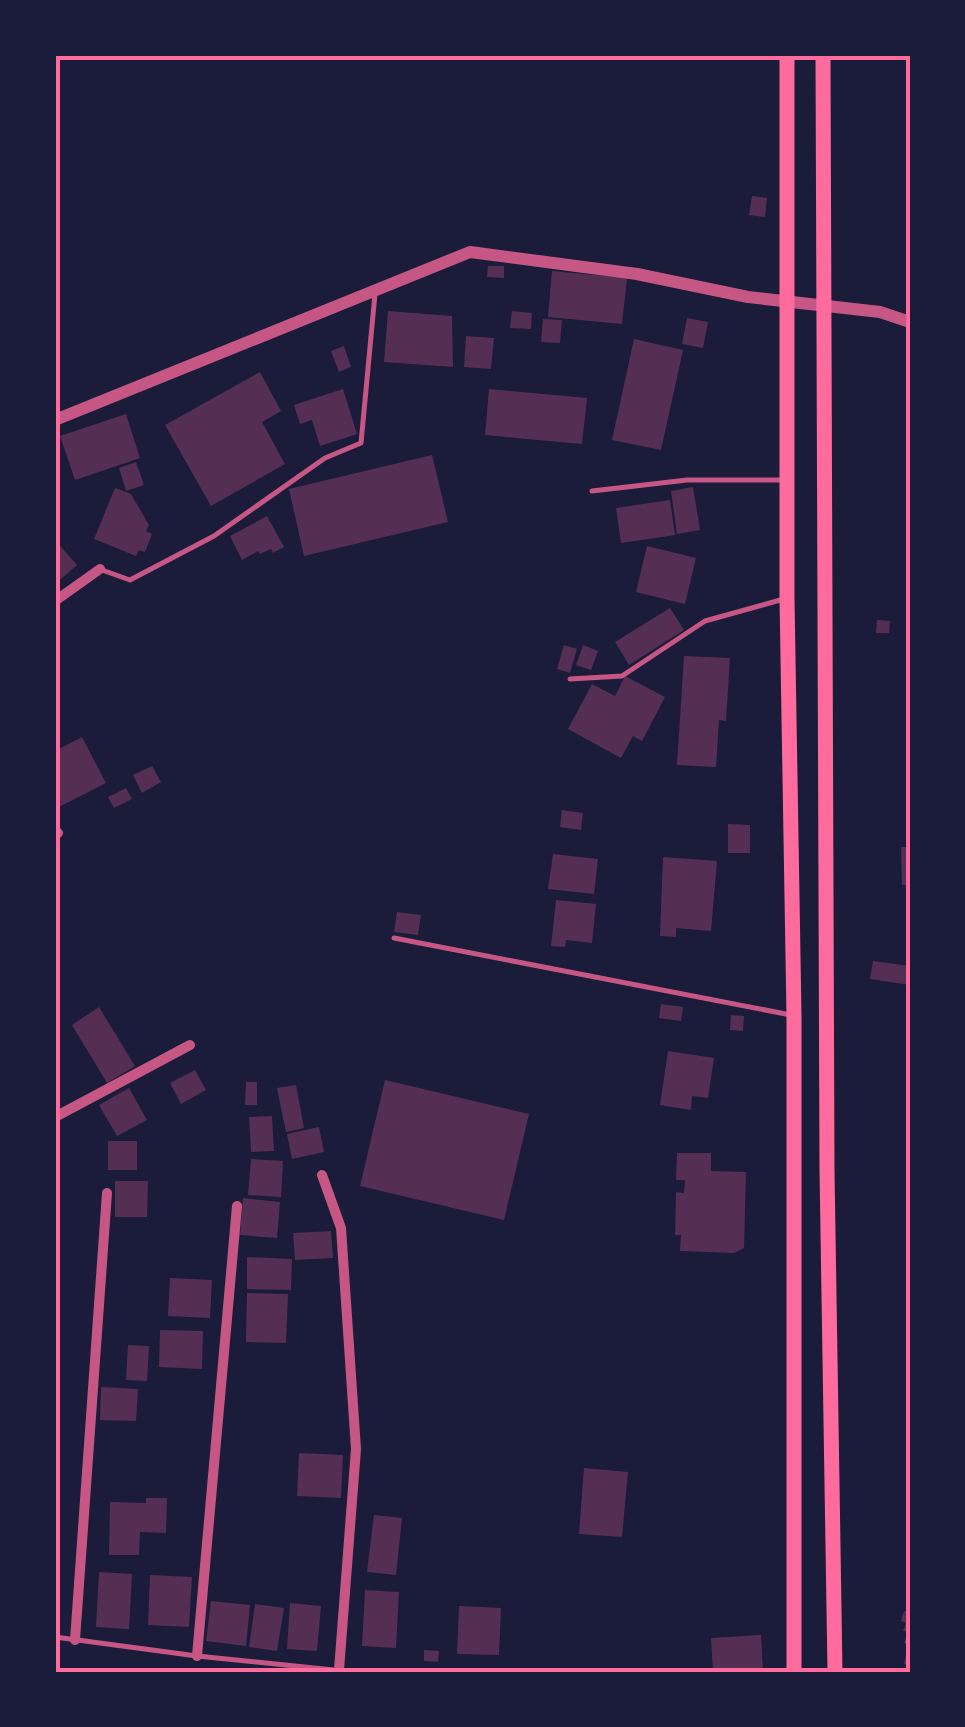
<svg xmlns="http://www.w3.org/2000/svg" width="965" height="1727" font-family="'Asap Condensed',sans-serif">
<rect width="100%" height="100%" fill="#1b1b3a"/>
<path fill="#542f53" d="M 752,196 L 767,198 L 765,217 L 749,215 Z
M 488,266 L 504,266 L 504,278 L 487,277 Z
M 552,271 L 627,278 L 622,324 L 548,317 Z
M 388,311 L 452,316 L 453,367 L 384,362 Z
M 512,311 L 532,313 L 531,329 L 510,328 Z
M 687,318 L 708,322 L 703,348 L 682,344 Z
M 543,319 L 562,320 L 560,343 L 541,342 Z
M 466,336 L 494,338 L 491,369 L 464,367 Z
M 634,339 L 683,350 L 661,450 L 612,440 Z
M 344,346 L 351,367 L 339,372 L 331,351 Z
M 260,372 L 281,411 L 262,422 L 285,464 L 211,506 L 165,425 Z
M 343,389 L 357,434 L 320,446 L 312,420 L 300,424 L 294,405 Z
M 489,389 L 587,398 L 582,444 L 485,435 Z
M 126,414 L 140,458 L 75,480 L 60,436 Z
M 432,455 L 448,522 L 304,556 L 289,489 Z
M 136,462 L 144,485 L 126,491 L 119,468 Z
M 693,487 L 700,530 L 677,534 L 671,491 Z
M 115,488 L 131,494 L 149,525 L 146,531 L 152,534 L 145,552 L 139,550 L 136,556 L 94,539 Z
M 670,500 L 675,535 L 621,543 L 616,508 Z
M 267,516 L 284,547 L 273,553 L 271,549 L 260,554 L 258,551 L 242,560 L 230,536 Z
M 55,540 L 77,565 L 55,584 Z
M 647,546 L 696,558 L 685,604 L 636,592 Z
M 670,608 L 684,630 L 629,665 L 615,642 Z
M 877,620 L 890,621 L 889,633 L 876,633 Z
M 564,645 L 577,649 L 570,673 L 557,669 Z
M 583,645 L 598,651 L 591,670 L 576,665 Z
M 684,656 L 730,658 L 726,721 L 719,720 L 716,767 L 677,765 Z
M 625,676 L 665,697 L 642,741 L 633,736 L 621,758 L 568,729 L 592,684 L 615,696 Z
M 82,737 L 106,783 L 55,809 L 55,751 Z
M 152,766 L 161,782 L 142,793 L 133,775 Z
M 126,788 L 132,799 L 114,808 L 108,797 Z
M 562,810 L 583,813 L 581,830 L 560,827 Z
M 728,824 L 750,825 L 750,853 L 728,853 Z
M 901,847 L 910,847 L 910,885 L 902,885 Z
M 553,854 L 598,859 L 594,894 L 548,889 Z
M 663,857 L 717,861 L 711,931 L 676,928 L 676,937 L 660,936 Z
M 556,900 L 596,904 L 592,943 L 566,940 L 565,947 L 551,946 Z
M 397,912 L 421,915 L 418,935 L 394,932 Z
M 873,961 L 910,966 L 910,985 L 870,979 Z
M 661,1004 L 683,1007 L 681,1021 L 659,1018 Z
M 99,1007 L 135,1066 L 107,1083 L 72,1025 Z
M 731,1015 L 744,1016 L 743,1031 L 730,1030 Z
M 668,1051 L 714,1058 L 708,1098 L 692,1096 L 691,1110 L 660,1105 Z
M 195,1070 L 206,1090 L 181,1104 L 170,1083 Z
M 385,1080 L 529,1114 L 504,1220 L 360,1186 Z
M 246,1082 L 257,1082 L 257,1105 L 245,1105 Z
M 296,1085 L 304,1128 L 286,1132 L 277,1088 Z
M 129,1088 L 147,1120 L 117,1136 L 99,1105 Z
M 272,1116 L 274,1151 L 251,1152 L 249,1117 Z
M 319,1127 L 324,1152 L 292,1159 L 287,1134 Z
M 108,1141 L 137,1141 L 137,1170 L 108,1170 Z
M 677,1153 L 711,1153 L 711,1171 L 746,1172 L 744,1248 L 734,1253 L 680,1251 L 681,1235 L 675,1235 L 676,1192 L 684,1193 L 685,1180 L 676,1180 Z
M 251,1159 L 283,1161 L 281,1197 L 248,1195 Z
M 115,1181 L 148,1181 L 147,1217 L 115,1217 Z
M 243,1198 L 280,1202 L 277,1238 L 240,1235 Z
M 331,1231 L 333,1258 L 295,1260 L 293,1233 Z
M 247,1257 L 292,1259 L 291,1290 L 247,1289 Z
M 170,1278 L 212,1280 L 210,1318 L 168,1316 Z
M 247,1293 L 288,1294 L 286,1343 L 246,1342 Z
M 160,1330 L 203,1331 L 202,1369 L 159,1367 Z
M 128,1345 L 149,1346 L 147,1381 L 126,1380 Z
M 101,1387 L 138,1389 L 136,1421 L 100,1420 Z
M 299,1453 L 343,1455 L 341,1498 L 297,1496 Z
M 584,1468 L 628,1472 L 622,1537 L 579,1534 Z
M 146,1498 L 167,1498 L 166,1533 L 140,1532 L 139,1555 L 109,1555 L 110,1502 L 146,1503 Z
M 374,1515 L 402,1518 L 396,1575 L 367,1572 Z
M 99,1572 L 132,1574 L 129,1629 L 96,1627 Z
M 150,1575 L 192,1577 L 189,1627 L 148,1625 Z
M 365,1590 L 399,1592 L 396,1648 L 362,1646 Z
M 211,1601 L 250,1605 L 246,1646 L 206,1641 Z
M 290,1603 L 321,1606 L 317,1651 L 287,1649 Z
M 255,1604 L 284,1608 L 277,1651 L 249,1647 Z
M 459,1606 L 501,1608 L 499,1655 L 457,1654 Z
M 904,1611 L 910,1613 L 910,1666 L 904,1664 L 908,1645 L 904,1643 L 908,1632 L 903,1631 L 906,1623 L 901,1621 Z
M 761,1635 L 763,1672 L 713,1672 L 711,1638 Z
M 424,1650 L 439,1651 L 438,1662 L 424,1661 Z"/>
<g fill="none" stroke-linecap="round" stroke-linejoin="round">
<path stroke="#c65784" stroke-width="5" d="M 592,491 L 687,480 L 784,480
M 102,570 L 130,580 L 214,536 L 325,458 L 361,443 L 375,294
M 570,679 L 622,676 L 705,621 L 784,599
M 394,938 L 791,1015
M 55,1637 L 197,1656 L 353,1672"/>
<path stroke="#c65784" stroke-width="10" d="M 55,601 L 100,569
M 55,835 L 58,833
M 55,1117 L 190,1045
M 322,1175 L 341,1228 L 356,1449 L 339,1670
M 75,1640 L 107,1193
M 197,1656 L 237,1206"/>
<path stroke="#c65784" stroke-width="12" d="M 55,420 L 470,252 L 637,274 L 748,297 L 880,312 L 910,322"/>
<path stroke="#ff6b9d" stroke-width="15" d="M 787,55 L 787,598 L 794,1016 L 794,1672
M 823,55 L 827,1170 L 835,1672"/>
</g>
<rect width="965" height="1727" fill="none" stroke="#1b1b3a" stroke-width="115"/>
<rect x="58" y="58" width="850" height="1612" fill="none" stroke="#ff6b9d" stroke-width="4"/>
</svg>
